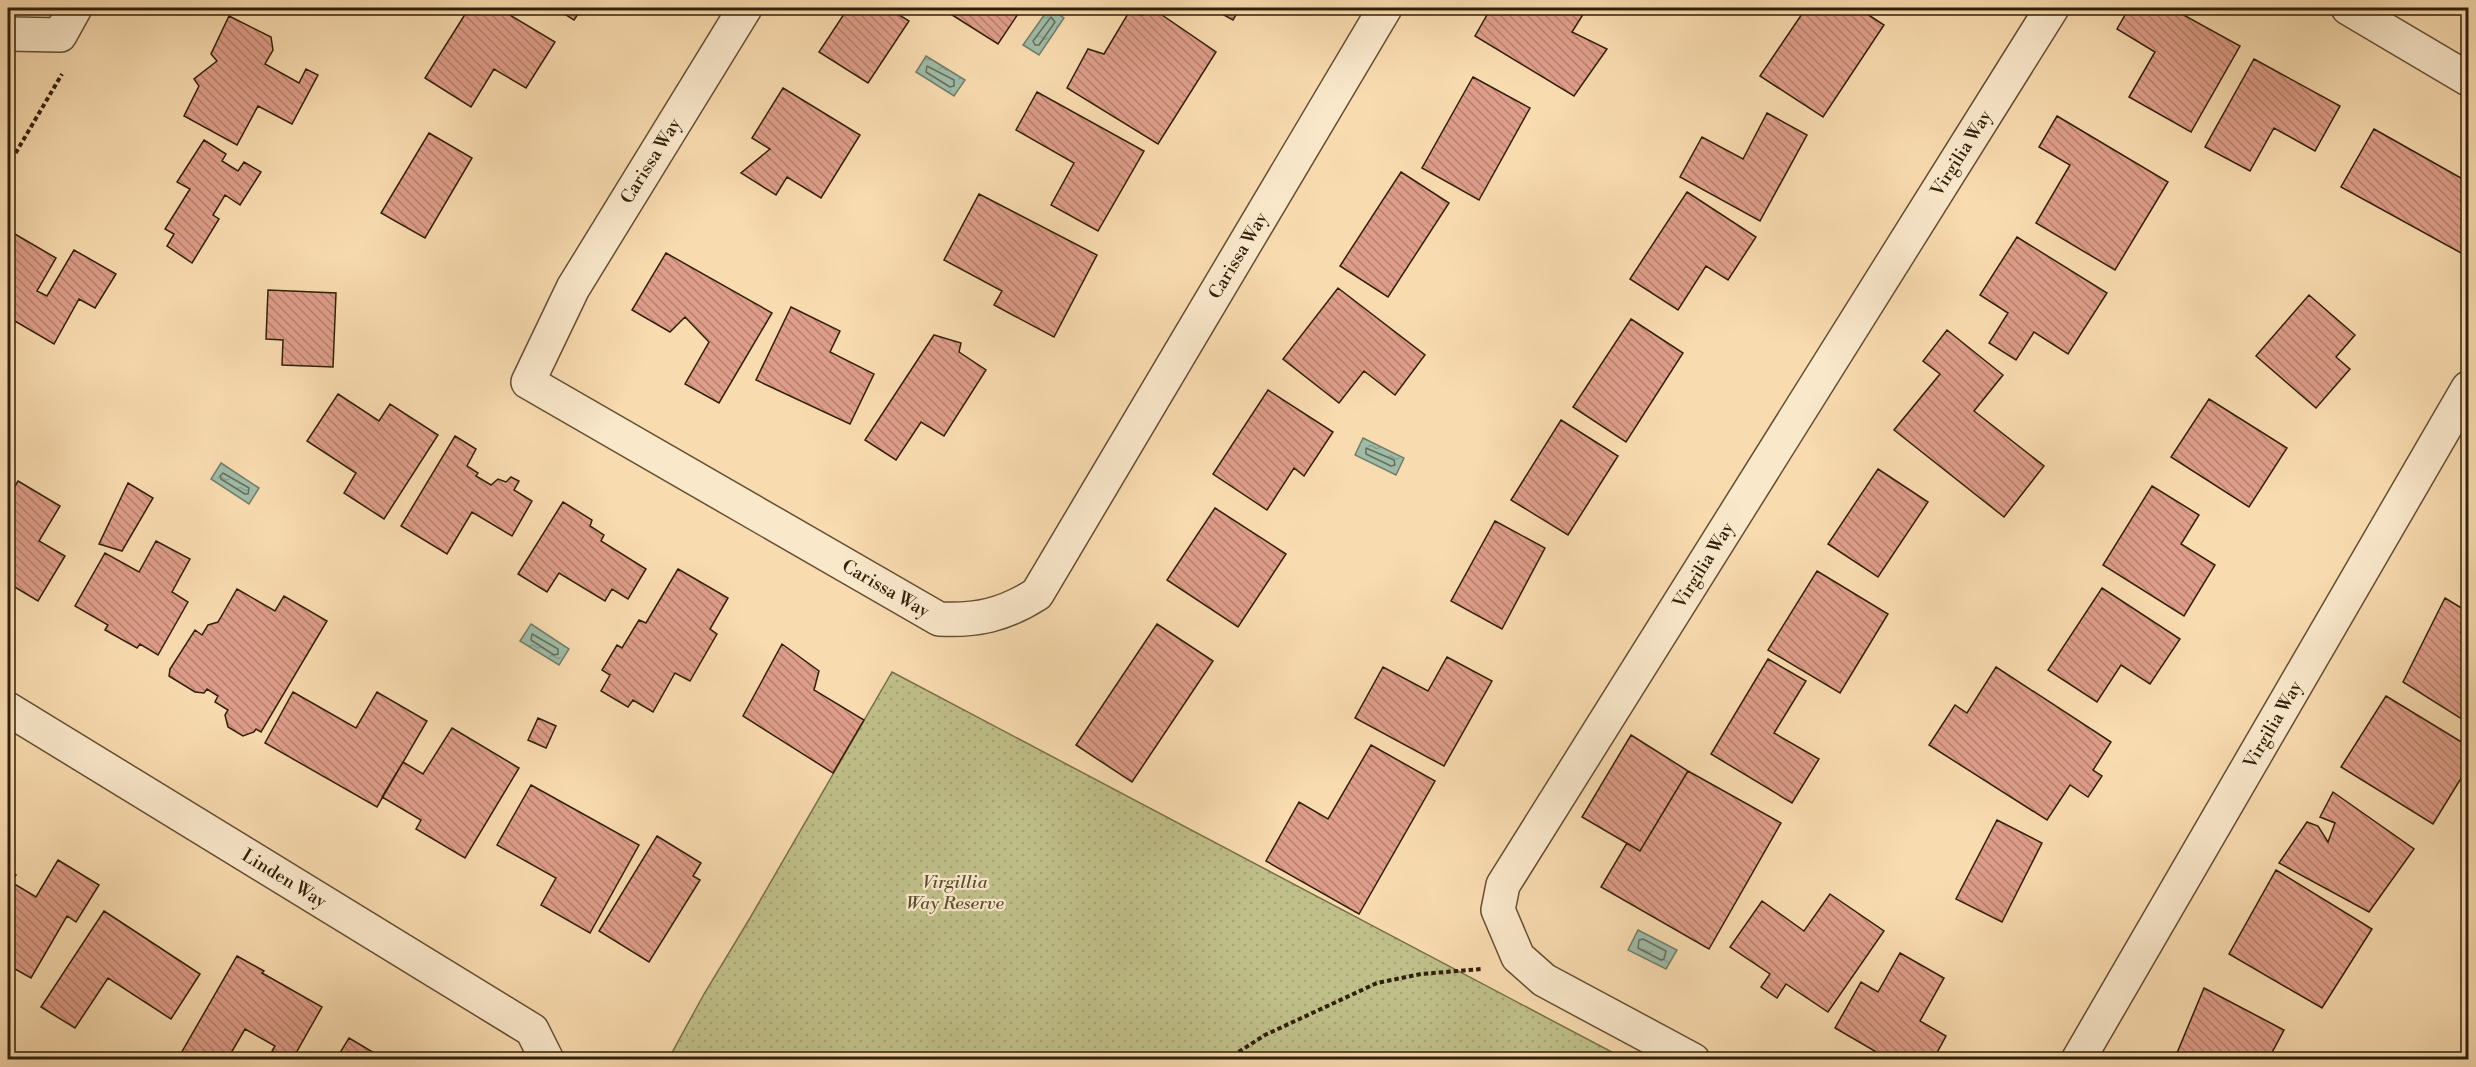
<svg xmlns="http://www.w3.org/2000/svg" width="2476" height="1067" font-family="'Libre Bodoni',serif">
<defs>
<pattern id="park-dots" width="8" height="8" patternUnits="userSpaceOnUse" patternTransform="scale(1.5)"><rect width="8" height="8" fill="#c0bf89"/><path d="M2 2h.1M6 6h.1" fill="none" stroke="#a5a475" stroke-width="1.8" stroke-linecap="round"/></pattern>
<pattern id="water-ripples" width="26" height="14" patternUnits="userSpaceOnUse" patternTransform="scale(1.5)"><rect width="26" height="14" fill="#9ebba8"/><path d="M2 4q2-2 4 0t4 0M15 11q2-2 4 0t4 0" fill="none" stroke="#89a08f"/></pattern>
<pattern id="building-back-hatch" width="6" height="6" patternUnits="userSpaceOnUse" patternTransform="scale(1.5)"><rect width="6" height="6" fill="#de9d89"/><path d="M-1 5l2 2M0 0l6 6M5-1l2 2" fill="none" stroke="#b5806e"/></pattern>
</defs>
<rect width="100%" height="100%" fill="#f8dbaf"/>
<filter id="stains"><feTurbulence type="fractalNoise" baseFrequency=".00333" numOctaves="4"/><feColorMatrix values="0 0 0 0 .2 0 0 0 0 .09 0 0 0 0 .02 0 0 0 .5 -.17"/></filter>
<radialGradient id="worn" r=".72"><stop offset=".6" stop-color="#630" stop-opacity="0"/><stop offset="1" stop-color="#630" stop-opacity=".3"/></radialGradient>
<path fill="url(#park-dots)" stroke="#787049" stroke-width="1.5" d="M 892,672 L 1625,1059 L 668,1060 L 704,994 L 750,918 Z"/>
<path fill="url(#water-ripples)" stroke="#727d68" stroke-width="1.5" d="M 1049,8 L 1064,18 L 1039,55 L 1023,45 Z
M 926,56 L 965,80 L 954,96 L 916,72 Z
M 1363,438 L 1404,458 L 1396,475 L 1355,455 Z
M 221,463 L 259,488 L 249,504 L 211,479 Z
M 531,624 L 569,649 L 559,665 L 520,641 Z
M 1638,930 L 1677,950 L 1666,969 L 1628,950 Z"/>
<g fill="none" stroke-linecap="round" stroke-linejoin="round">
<path stroke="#686e58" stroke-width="1.5" d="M 1051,17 L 1055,22 L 1039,45 L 1035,45 L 1033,41 Z
M 927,66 L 954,80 L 954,86 L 950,87 L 926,72 Z
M 1366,448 L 1394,460 L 1395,465 L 1391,466 L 1366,454 Z
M 223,473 L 249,488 L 248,494 L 245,494 L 221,479 L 220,476 Z
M 532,634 L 558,649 L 558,654 L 554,655 L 531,640 Z
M 1643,939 L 1666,951 L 1664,959 L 1661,960 L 1638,948 L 1639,940 Z"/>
</g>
<path fill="url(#building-back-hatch)" stroke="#312009" stroke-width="1.5" d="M 469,8 L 498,8 L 555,42 L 526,88 L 494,69 L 471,107 L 425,78 Z
M 555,8 L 582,8 L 574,20 Z
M 848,8 L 888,8 L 909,21 L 868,83 L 819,52 Z
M 953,8 L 1022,8 L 998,44 L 949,13 Z
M 1211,8 L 1240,8 L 1233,20 Z
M 1491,8 L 1587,8 L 1572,32 L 1607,49 L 1574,96 L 1475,36 Z
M 1806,8 L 1858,8 L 1884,25 L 1823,117 L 1760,76 Z
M 2129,8 L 2171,8 L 2240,46 L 2191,132 L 2129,97 L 2155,52 L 2117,29 Z
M 1129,12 L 1141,15 L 1159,13 L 1216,52 L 1158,144 L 1067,88 L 1088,49 L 1104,54 Z
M 229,16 L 271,37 L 273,50 L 265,64 L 299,83 L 306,69 L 318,75 L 292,124 L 258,106 L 237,145 L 184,116 L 199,86 L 194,79 L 217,61 L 211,54 Z
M 2254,59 L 2340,106 L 2315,151 L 2274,128 L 2250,171 L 2205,147 Z
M 1473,77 L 1530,108 L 1479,200 L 1422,168 Z
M 783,88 L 860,135 L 821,198 L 787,177 L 776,195 L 741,173 L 770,149 L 752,138 Z
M 1037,92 L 1144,151 L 1098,231 L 1051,205 L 1074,163 L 1016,130 Z
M 1767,113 L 1807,135 L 1760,221 L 1680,177 L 1702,137 L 1743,159 Z
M 2057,116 L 2168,182 L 2115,270 L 2036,223 L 2070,165 L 2039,147 Z
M 2374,129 L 2468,182 L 2468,240 L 2461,253 L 2341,187 Z
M 429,133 L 472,158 L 425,238 L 381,213 Z
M 204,140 L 226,154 L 222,161 L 238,171 L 244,162 L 261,172 L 240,205 L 225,195 L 213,215 L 219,219 L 192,263 L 167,246 L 174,234 L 165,229 L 190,189 L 177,182 Z
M 1401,172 L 1449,203 L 1388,297 L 1340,266 Z
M 1687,192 L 1756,237 L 1728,280 L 1706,266 L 1678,310 L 1630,279 Z
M 979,194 L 1097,255 L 1054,337 L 994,305 L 1002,291 L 944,260 Z
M 8,230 L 56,258 L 37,291 L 47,296 L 74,250 L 116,274 L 95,308 L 79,299 L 54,344 L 8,317 Z
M 2017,237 L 2107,293 L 2068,354 L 2034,332 L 2016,360 L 1989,343 L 2008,313 L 1980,295 Z
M 666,253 L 772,313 L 719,403 L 685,384 L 709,342 L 685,317 L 670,332 L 632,310 Z
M 1338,288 L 1425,355 L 1395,395 L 1364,371 L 1339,403 L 1283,359 Z
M 268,290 L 336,293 L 333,367 L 282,365 L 283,340 L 266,339 Z
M 2309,295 L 2355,335 L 2336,357 L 2350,369 L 2316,408 L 2256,356 Z
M 791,307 L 840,331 L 830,352 L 874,374 L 850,424 L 756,380 Z
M 1631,319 L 1683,353 L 1626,442 L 1573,407 Z
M 1947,330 L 2003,375 L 1974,411 L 2044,466 L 2004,517 L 1894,430 L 1940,374 L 1923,361 Z
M 934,335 L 961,343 L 959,352 L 986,370 L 944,436 L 921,422 L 896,460 L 865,440 Z
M 1268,390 L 1333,432 L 1304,476 L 1294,468 L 1267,510 L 1213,474 Z
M 338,394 L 379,421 L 390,404 L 438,435 L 384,519 L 344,493 L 356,473 L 307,441 Z
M 2209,399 L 2287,448 L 2249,507 L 2171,457 Z
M 1561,420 L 1618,456 L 1568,535 L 1511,500 Z
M 455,436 L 476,449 L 467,466 L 478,473 L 476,476 L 491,485 L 498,479 L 506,482 L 511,477 L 519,481 L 514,490 L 532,501 L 512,536 L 472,512 L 447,554 L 401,526 Z
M 1878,469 L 1928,502 L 1878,577 L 1828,544 Z
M 18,481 L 60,506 L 39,541 L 65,556 L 38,601 L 8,583 L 8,498 Z
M 128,483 L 153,498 L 122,551 L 99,544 Z
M 2152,486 L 2199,515 L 2181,544 L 2215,565 L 2184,616 L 2103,565 Z
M 563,502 L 592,520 L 590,526 L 604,535 L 601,541 L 646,569 L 628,599 L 612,589 L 605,601 L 559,573 L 547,592 L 518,574 Z
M 1215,508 L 1286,554 L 1238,627 L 1167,580 Z
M 1495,521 L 1545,548 L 1502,629 L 1451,601 Z
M 156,541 L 190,559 L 172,592 L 188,602 L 158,655 L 140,644 L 137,648 L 105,630 L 108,625 L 75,606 L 105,553 L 139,572 Z
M 678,569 L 728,598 L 710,629 L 717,634 L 690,681 L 675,673 L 653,712 L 633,700 L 628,707 L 601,691 L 610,675 L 602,670 L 617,645 L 622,648 L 639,620 L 646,623 Z
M 1817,571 L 1888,614 L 1840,693 L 1768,650 Z
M 2102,588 L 2180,639 L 2150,684 L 2121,665 L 2097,702 L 2048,670 Z
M 237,589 L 275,611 L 284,596 L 327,621 L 261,732 L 256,729 L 254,732 L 243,736 L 228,727 L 225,715 L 228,710 L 215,702 L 218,696 L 207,689 L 204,693 L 195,692 L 169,676 L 170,669 L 195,630 L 202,635 L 208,625 L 218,622 Z
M 2445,598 L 2468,612 L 2468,621 L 2461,632 L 2468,636 L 2468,723 L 2403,682 Z
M 1157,624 L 1213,661 L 1132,782 L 1076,745 Z
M 782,644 L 819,671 L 814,690 L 864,720 L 833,773 L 743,716 Z
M 1447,657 L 1492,681 L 1444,766 L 1355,718 L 1383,667 L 1428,691 Z
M 1768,659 L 1806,681 L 1774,733 L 1819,759 L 1792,803 L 1711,754 Z
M 1996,667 L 2111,742 L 2093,770 L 2102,776 L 2088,797 L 2070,785 L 2047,820 L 1929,745 L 1955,705 L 1967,713 Z
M 293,692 L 356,728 L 377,692 L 427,721 L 377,807 L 265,743 Z
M 2386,696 L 2468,746 L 2468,767 L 2433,824 L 2341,767 Z
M 538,718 L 556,726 L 546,748 L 528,740 Z
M 452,728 L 519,768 L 465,858 L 416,829 L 421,820 L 382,797 L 403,762 L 423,774 Z
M 1631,735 L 1688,771 L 1640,851 L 1582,817 Z
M 1371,745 L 1435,781 L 1359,914 L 1266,861 L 1299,802 L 1328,819 Z
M 1688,771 L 1781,823 L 1709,949 L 1601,887 L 1627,843 L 1640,851 Z
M 531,785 L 639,845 L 590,933 L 541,905 L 556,878 L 497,845 Z
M 2333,792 L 2414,849 L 2369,912 L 2279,863 L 2307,822 L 2318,826 L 2328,842 L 2335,823 L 2320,817 Z
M 1997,820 L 2042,843 L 2002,922 L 1956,899 Z
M 657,836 L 701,863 L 693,876 L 700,880 L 649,962 L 599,931 Z
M 58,860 L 99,885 L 76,922 L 67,916 L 31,978 L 8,965 L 8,870 L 16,875 L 11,882 L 36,897 Z
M 2276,870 L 2372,929 L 2322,1008 L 2229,954 Z
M 1830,894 L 1884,931 L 1828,1012 L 1786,984 L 1777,998 L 1761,987 L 1770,974 L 1730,947 L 1762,901 L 1804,931 Z
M 104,911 L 200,974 L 171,1019 L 108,978 L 75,1028 L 41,1007 Z
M 1900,953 L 1944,978 L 1920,1021 L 1946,1036 L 1933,1060 L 1890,1060 L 1835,1028 L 1861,982 L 1878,992 Z
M 237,956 L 264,971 L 262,973 L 322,1007 L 292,1060 L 287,1060 L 272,1051 L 275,1046 L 245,1029 L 227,1060 L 188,1060 L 180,1055 Z
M 2204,988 L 2284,1030 L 2268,1060 L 2190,1060 L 2177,1053 Z
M 349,1038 L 386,1060 L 344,1060 L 338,1056 Z"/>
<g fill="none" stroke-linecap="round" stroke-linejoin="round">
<g stroke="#634f32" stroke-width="36">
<g id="minor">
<path id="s1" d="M 745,8 L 573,288 L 528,382 L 939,619 C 977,621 1004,615 1037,594 L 1385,8"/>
<path d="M 2348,8 L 2468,79"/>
<path d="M 8,34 L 60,35 L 75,8"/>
<path id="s2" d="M 8,709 L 532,1030 L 547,1060"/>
<path id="s3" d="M 1693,1060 L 1544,980 L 1518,957 L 1498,910 L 1503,885 L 2052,8"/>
<path id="s4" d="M 2078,1060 L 2468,388"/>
</g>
</g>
<path stroke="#312009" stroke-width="4" stroke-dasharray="4.5 3" stroke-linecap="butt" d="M 8,166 L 62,74
M 1226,1060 L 1265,1035 L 1377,983 L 1421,974 L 1481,969"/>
<use href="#minor" stroke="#fae8cb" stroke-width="33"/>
</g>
<g text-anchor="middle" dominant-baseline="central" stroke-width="4.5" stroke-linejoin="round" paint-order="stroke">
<g font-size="18" fill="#312009" stroke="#fae8cb">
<text stroke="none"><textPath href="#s3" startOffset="1144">Virgilia Way</textPath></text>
<text transform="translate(651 161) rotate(-58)">Carissa Way</text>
<text stroke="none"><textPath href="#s1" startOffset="1404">Carissa Way</textPath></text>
<text stroke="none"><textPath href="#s3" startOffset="658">Virgilia Way</textPath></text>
<text stroke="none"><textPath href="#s1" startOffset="846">Carissa Way</textPath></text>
<text stroke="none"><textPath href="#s4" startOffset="388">Virgilia Way</textPath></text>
<text stroke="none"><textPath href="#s2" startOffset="324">Linden Way</textPath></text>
</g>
<g font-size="18" font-style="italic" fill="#5c502f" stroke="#fae8cb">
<text x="955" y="882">Virgillia<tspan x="955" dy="21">Way Reserve</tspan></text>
</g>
</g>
<rect width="2476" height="1067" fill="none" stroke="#f8dbaf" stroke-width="30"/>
<rect x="9" y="9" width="2458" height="1049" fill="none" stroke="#312009" stroke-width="3"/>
<rect x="15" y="15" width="2446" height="1037" fill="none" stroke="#312009" stroke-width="1.5"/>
<rect width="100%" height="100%" filter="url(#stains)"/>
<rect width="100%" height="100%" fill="url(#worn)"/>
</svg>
